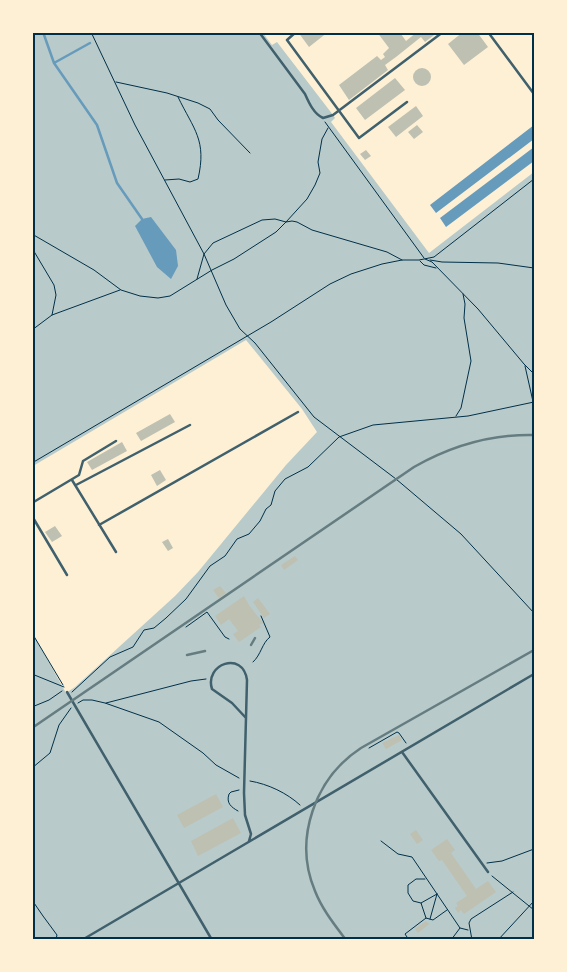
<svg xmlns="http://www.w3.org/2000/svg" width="567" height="972" font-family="'Public Sans',sans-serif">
<rect width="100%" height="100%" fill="#fdf0d5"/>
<path fill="#b9caca" d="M 33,33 L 263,33 L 272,45 L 277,42 L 333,115 L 335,118 L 331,122 L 429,253 L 534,172 L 534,939 L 33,939 L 33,634 L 66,693 L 75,687 L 175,596 L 198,572 L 286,465 L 317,432 L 302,409 L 246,340 L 33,466 Z"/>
<path fill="#669bbc" d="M 534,125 L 534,139 L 436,213 L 430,205 Z
M 534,147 L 534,161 L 446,227 L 440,218 Z
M 151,217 L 176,250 L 178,266 L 171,279 L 157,267 L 135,226 L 142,219 Z"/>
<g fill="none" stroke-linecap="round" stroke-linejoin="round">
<path stroke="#669bbc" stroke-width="2.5" d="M 43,32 L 54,63 L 90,43
M 54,63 L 97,125 L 117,183 L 142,219"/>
</g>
<path fill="#bec0b2" d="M 298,32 L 328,32 L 309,47 Z
M 377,32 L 403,32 L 401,34 L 406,41 L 417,32 L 438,32 L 425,42 L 421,37 L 396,57 L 385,65 L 388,70 L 349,100 L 339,85 L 377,56 L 381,60 L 385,57 L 383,54 L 389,48 Z
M 463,32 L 477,32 L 488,47 L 464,65 L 448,44 Z
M413 77a9 9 0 1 1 18 0a9 9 0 1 1-18 0Z
M 395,78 L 405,90 L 365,120 L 356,108 Z
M 416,106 L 423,116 L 396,137 L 388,127 Z
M 417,125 L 423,132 L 414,139 L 408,132 Z
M 366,150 L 371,156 L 365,160 L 360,154 Z
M 170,414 L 175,422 L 141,441 L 136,433 Z
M 122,442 L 127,451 L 92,470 L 87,462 Z
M 160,470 L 166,480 L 157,486 L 151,475 Z
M 55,526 L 62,536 L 52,542 L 45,532 Z
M 168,539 L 173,548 L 168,551 L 162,542 Z
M 295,556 L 298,560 L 284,570 L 281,565 Z
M 220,586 L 226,593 L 219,598 L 213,590 Z
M 244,596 L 249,605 L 263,623 L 259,625 L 261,627 L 239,642 L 233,634 L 238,631 L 229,619 L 221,625 L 215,616 Z
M 258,598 L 270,614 L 264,618 L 253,602 Z
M 399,735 L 402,740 L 386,749 L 382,743 Z
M 216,794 L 223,807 L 184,828 L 177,815 Z
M 233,818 L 241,833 L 198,856 L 191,841 Z
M 416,830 L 423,840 L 417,844 L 410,834 Z
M 447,839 L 455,850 L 451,853 L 476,889 L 488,881 L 496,892 L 464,914 L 461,910 L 458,913 L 455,908 L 458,906 L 456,903 L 467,896 L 442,860 L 439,861 L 431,850 Z
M 426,921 L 429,924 L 418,933 L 415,929 Z"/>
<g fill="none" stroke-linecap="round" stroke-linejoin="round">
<path stroke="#003049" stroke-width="1" d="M 91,32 L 135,125 L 204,254 L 226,305 L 240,329 L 255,343 L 314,417 L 396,479 L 461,534 L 534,613
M 116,82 L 167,93 L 198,103 L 210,109 L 218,120 L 250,153
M 325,122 L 424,258
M 165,180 L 179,179 L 190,182 L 198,179 C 207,140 194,130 178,97
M 32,234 L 94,270 L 121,290 L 140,296 L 158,298 L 170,296 L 212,270 L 234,259 L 276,232 L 286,222 L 292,221 L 297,222 L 312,230 L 387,252 L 402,260
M 32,248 L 54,285 L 56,295 L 52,315
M 425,259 L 432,262 L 478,309 L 524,364 L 534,374
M 430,260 L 442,262 L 498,263 L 534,268
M 420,261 L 424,265 L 436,268
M 197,279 L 204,254 L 213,243 L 262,220 L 275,219 L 286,222 L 307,199 L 315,185 L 320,173 L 318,162 L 322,139 L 328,128
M 32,330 L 52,315 L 120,290
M 525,366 L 534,406
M 456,416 L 461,408 L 471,361 L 464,318 L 465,304 L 463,294
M 32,463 L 271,322 L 330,284 L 351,274 L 382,264 L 402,260 L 419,260 L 434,257 L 534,179
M 186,627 L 207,612 L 225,637 L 229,639
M 32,633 L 63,685
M 253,662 C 261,655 262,643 270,637 L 261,616
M 32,674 L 64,687
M 72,692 L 110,657 L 133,647 L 144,630 L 154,628 L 166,618 L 186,599 L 210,566 L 225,556 L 237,539 L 249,534 L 260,521 L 266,509 L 271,505 L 275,491 L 285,479 L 308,467 L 339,437 L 373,425 L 468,416 L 534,402
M 78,703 L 83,700 L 92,700 L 105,703 L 159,722 L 203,753 L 216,765 L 239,778
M 106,703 L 191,681 L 206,679
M 32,707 L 49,700 L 62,691
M 369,748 L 397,732 L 399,733 L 406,743
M 32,768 L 50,753 L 59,725 L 71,708
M 250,781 C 268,784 287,793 300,805
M 238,811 C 231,807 226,803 229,794 L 231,792 L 239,790
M 381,841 L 398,854 L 412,857 L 460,928 L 451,940
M 487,863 L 502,861 L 534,849
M 492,876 L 534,910
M 32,900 L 43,916 L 57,935 L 56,939
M 421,903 L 413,901 L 408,893 L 408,885 L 416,879 L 425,879
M 426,918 L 421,903 L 437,894
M 430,919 L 437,894
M 460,928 L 468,930
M 409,940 L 405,934 L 426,918 L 433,920 L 447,910
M 472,940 L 469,923 L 471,919 L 513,892
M 498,940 L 534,901"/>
<path stroke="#3f606c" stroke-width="2.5" d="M 259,32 L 305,94 C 309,103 314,114 323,118 L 333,115 L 443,32
M 296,32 L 287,40 L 359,138 L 407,102
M 488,32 L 534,94
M 72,480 L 116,552
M 76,485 L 190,425
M 32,503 L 79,475 L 83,461 L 116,441
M 32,516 L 67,575
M 99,525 L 298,412
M 67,692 L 212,940
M 246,718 L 232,703 L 212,689 C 204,664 243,650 247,680 L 244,793 L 245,815 L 251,834 L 249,841
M 402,752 L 488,872
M 82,940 L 534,674"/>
<path stroke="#657d81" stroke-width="2.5" d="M 251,645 L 255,638
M 187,655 L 205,651
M 32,728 L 414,467 C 451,446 492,434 534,435
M 346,940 C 334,924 322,909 315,891 C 293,839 315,778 361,748 L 534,650"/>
</g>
<rect width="567" height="972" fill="none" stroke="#fdf0d5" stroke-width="68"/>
<rect x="34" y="34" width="499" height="904" fill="none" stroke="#003049" stroke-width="2"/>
</svg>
